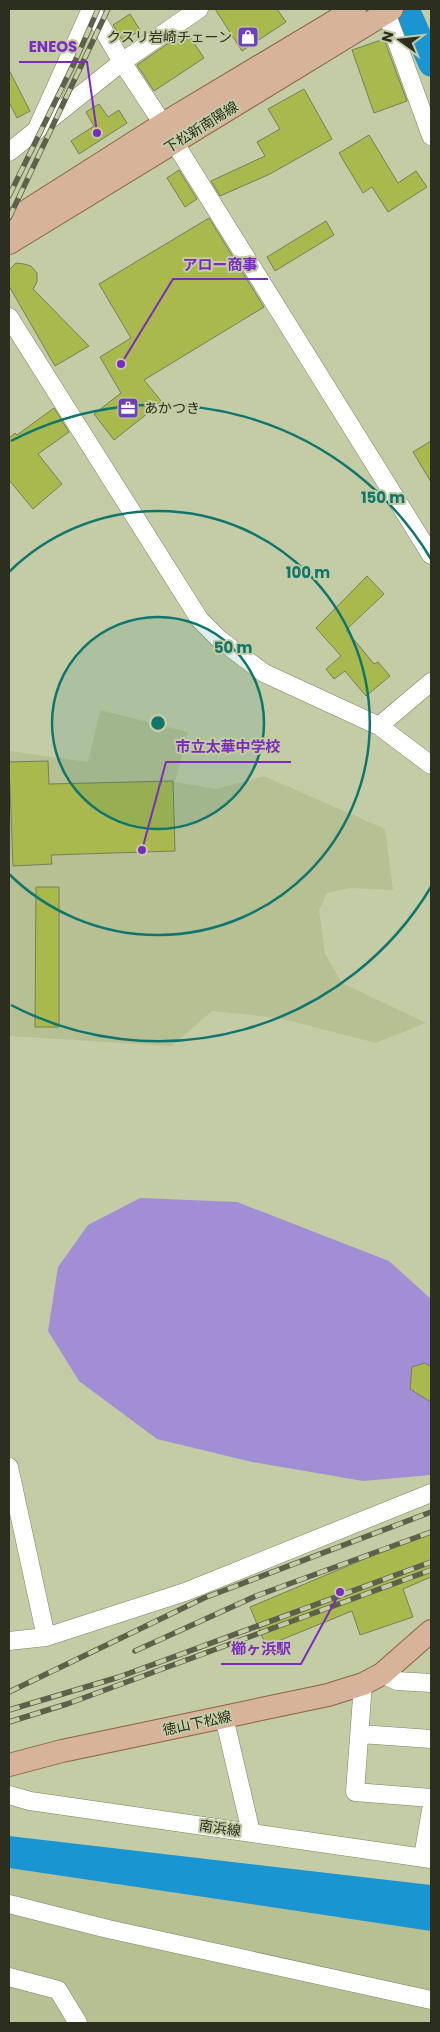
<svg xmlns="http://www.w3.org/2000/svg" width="440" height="2032" font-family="Poppins,'Noto Sans JP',sans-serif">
<rect width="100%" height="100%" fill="#c4cca5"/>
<path fill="#b7c092" d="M 100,710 L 188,732 L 175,782 L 216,789 L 264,776 L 385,829 L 393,890 L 351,888 L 327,893 L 319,910 L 325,954 L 342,983 L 426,1023 L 376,1043 L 279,1018 L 212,1011 L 172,1046 L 9,1036 L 9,751 L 88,762 Z
M 9,1868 L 431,1931 L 431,2023 L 9,2023 Z"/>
<path fill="#a28ed5" d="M 140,1198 L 237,1202 L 389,1261 L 431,1299 L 431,1475 L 363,1481 L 252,1462 L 157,1439 L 79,1381 L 48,1331 L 58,1267 L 88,1225 Z"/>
<path fill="#1996d1" d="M 9,1836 L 431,1885 L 431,1931 L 9,1868 Z"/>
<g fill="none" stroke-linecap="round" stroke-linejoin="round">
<path stroke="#1996d1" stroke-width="25" d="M 407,9 L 431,64"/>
</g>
<path fill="#a9b94e" stroke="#777e5a" d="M 215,9 L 277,9 L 286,22 L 242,51 Z
M 130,14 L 140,30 L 123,42 L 113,25 Z
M 186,31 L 204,58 L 154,91 L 137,65 Z
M 384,39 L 407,101 L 374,113 L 352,50 Z
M 9,70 L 30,111 L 17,118 L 9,102 Z
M 304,89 L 332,139 L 270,174 L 220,196 L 211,181 L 265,156 L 257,142 L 280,129 L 268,109 Z
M 99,104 L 108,117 L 119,110 L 127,123 L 79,154 L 71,141 L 94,126 L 86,112 Z
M 369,135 L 398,183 L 416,171 L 427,187 L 388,212 L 372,187 L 363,193 L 339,153 Z
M 179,170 L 197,199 L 185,207 L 167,178 Z
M 209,218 L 264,307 L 144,380 L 162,402 L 114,440 L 94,414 L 121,393 L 100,357 L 131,338 L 99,284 Z
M 326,221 L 334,235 L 275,271 L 267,257 Z
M 16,263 L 24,264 L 31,266 L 37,273 L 37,282 L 33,289 L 89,346 L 55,366 L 9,286 L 9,270 Z
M 54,408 L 69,432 L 38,454 L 62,484 L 33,509 L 9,480 L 9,438 L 15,433 L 17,435 Z
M 431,441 L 431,482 L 413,452 Z
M 367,576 L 384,594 L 346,630 L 374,664 L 378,662 L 390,676 L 366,696 L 345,671 L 334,679 L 326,669 L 341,656 L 316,628 Z
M 48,761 L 49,784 L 173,781 L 175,851 L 51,855 L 52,864 L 13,866 L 9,762 Z
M 36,887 L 59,887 L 59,1027 L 35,1027 Z
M 425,1363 L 431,1367 L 431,1402 L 410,1389 L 412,1367 Z
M 431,1531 L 431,1577 L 403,1589 L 413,1617 L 360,1635 L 352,1611 L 266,1646 L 250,1607 Z"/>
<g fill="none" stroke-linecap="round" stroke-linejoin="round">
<g stroke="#7c835f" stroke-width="19">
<path id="minor" d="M 91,9 L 122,62 L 163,124 L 431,555
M 386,12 L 431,136
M 36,131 L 91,9
M 9,152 L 122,62 L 199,9
M 9,317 L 200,620 L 219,639 L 264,673 L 379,726 L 431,765
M 379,726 L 431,682
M 9,1467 L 46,1637
M 9,1641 L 46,1637 L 185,1592 L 431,1493
M 382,1674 L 397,1681 L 431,1683
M 363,1684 L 355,1792 L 431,1798
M 224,1717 L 251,1832
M 360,1734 L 431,1739
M 9,1795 L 30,1801 L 431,1859
M 423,1857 L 431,1810
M 9,1904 L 108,1929 L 431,2000
M 9,1977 L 58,1990 L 78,2023"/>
</g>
<g stroke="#886442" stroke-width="24">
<path id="major" d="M 9,222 L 163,124 L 355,9
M 9,243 L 392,9
M 9,1765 L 62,1751 L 328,1695 L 363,1684 L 382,1674 L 431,1631"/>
</g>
<use href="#minor" stroke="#fff" stroke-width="18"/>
<use href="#major" stroke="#d6b399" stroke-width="22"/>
<g stroke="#5d614b" stroke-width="5.5">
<path id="rail" d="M 9,196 L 76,59 L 98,9
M 9,218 L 108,9
M 135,1651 L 256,1596 L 431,1532
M 9,1692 L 204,1598 L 431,1512
M 9,1710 L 119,1677 L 431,1562
M 9,1722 L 67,1704 L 431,1570"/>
</g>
<use href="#rail" stroke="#c4cca5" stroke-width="4" stroke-dasharray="11" stroke-linecap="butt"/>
</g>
<circle cx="158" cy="723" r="106" fill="#0f766e" fill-opacity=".12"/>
<g fill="none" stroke="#0f766e" stroke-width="2.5">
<circle cx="158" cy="723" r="106"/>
<path d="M9 572A212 212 0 1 1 9 874"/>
<path d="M431 887A318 318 0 0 1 11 1005M11 441A318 318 0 0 1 431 559"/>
</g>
<defs>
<g id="shop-square" transform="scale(1.125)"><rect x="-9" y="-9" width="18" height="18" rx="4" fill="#6f41b9" stroke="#c4cca5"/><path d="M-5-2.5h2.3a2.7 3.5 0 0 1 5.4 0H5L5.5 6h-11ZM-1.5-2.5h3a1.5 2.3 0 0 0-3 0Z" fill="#fff"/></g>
<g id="office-square" transform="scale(1.125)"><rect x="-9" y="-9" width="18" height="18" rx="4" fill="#6f41b9" stroke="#c4cca5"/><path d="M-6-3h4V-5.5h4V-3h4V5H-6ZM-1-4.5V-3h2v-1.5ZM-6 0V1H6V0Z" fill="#fff"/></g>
</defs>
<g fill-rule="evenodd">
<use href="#shop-square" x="248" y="37"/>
<use href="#office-square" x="128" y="408"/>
</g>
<g text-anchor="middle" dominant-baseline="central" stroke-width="4" stroke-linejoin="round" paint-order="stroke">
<g font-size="14" fill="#2c2f20" stroke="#c4cca5" text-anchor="end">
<text x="232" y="37">クスリ岩崎チェーン</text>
<text x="144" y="408" text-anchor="start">あかつき</text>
</g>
<g font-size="14" fill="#2c2f20" stroke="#c4cca5">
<text transform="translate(201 127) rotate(-32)">下松新南陽線</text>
<text transform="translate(197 1723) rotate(-12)">徳山下松線</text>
<text transform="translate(220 1828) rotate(8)">南浜線</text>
</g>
</g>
<circle cx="158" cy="723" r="8" fill="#0f766e" stroke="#c4cca5" stroke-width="2.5"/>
<g font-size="15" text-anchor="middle" font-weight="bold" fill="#0f766e" stroke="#c4cca5" stroke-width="4" stroke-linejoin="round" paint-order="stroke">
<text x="383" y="503">150 m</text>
<text x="308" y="578">100 m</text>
<text x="233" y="653">50 m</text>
</g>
<path fill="none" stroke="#7b2cbf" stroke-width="2" d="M97 133L87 62H19M121 364L173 279H268M142 850L166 762H291M340 1592L301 1664H221"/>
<g fill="#7b2cbf" stroke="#c4cca5" stroke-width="2">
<circle cx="97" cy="133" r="5"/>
<circle cx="121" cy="364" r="5"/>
<circle cx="142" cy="850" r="5"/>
<circle cx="340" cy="1592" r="5"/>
</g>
<g font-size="15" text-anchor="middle" font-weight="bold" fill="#7b2cbf" stroke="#c4cca5" stroke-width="4" stroke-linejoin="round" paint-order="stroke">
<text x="53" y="52">ENEOS</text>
<text x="220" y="270">アロー商事</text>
<text x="228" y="752">市立太華中学校</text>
<text x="261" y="1654">櫛ヶ浜駅</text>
</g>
<rect width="440" height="2032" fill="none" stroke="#2c2f20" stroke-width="20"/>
<g transform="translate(400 40) rotate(285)" stroke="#c4cca5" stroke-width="4" paint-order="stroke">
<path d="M0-4L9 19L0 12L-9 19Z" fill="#2c2f20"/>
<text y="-8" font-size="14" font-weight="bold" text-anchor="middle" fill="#2c2f20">N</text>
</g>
</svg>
